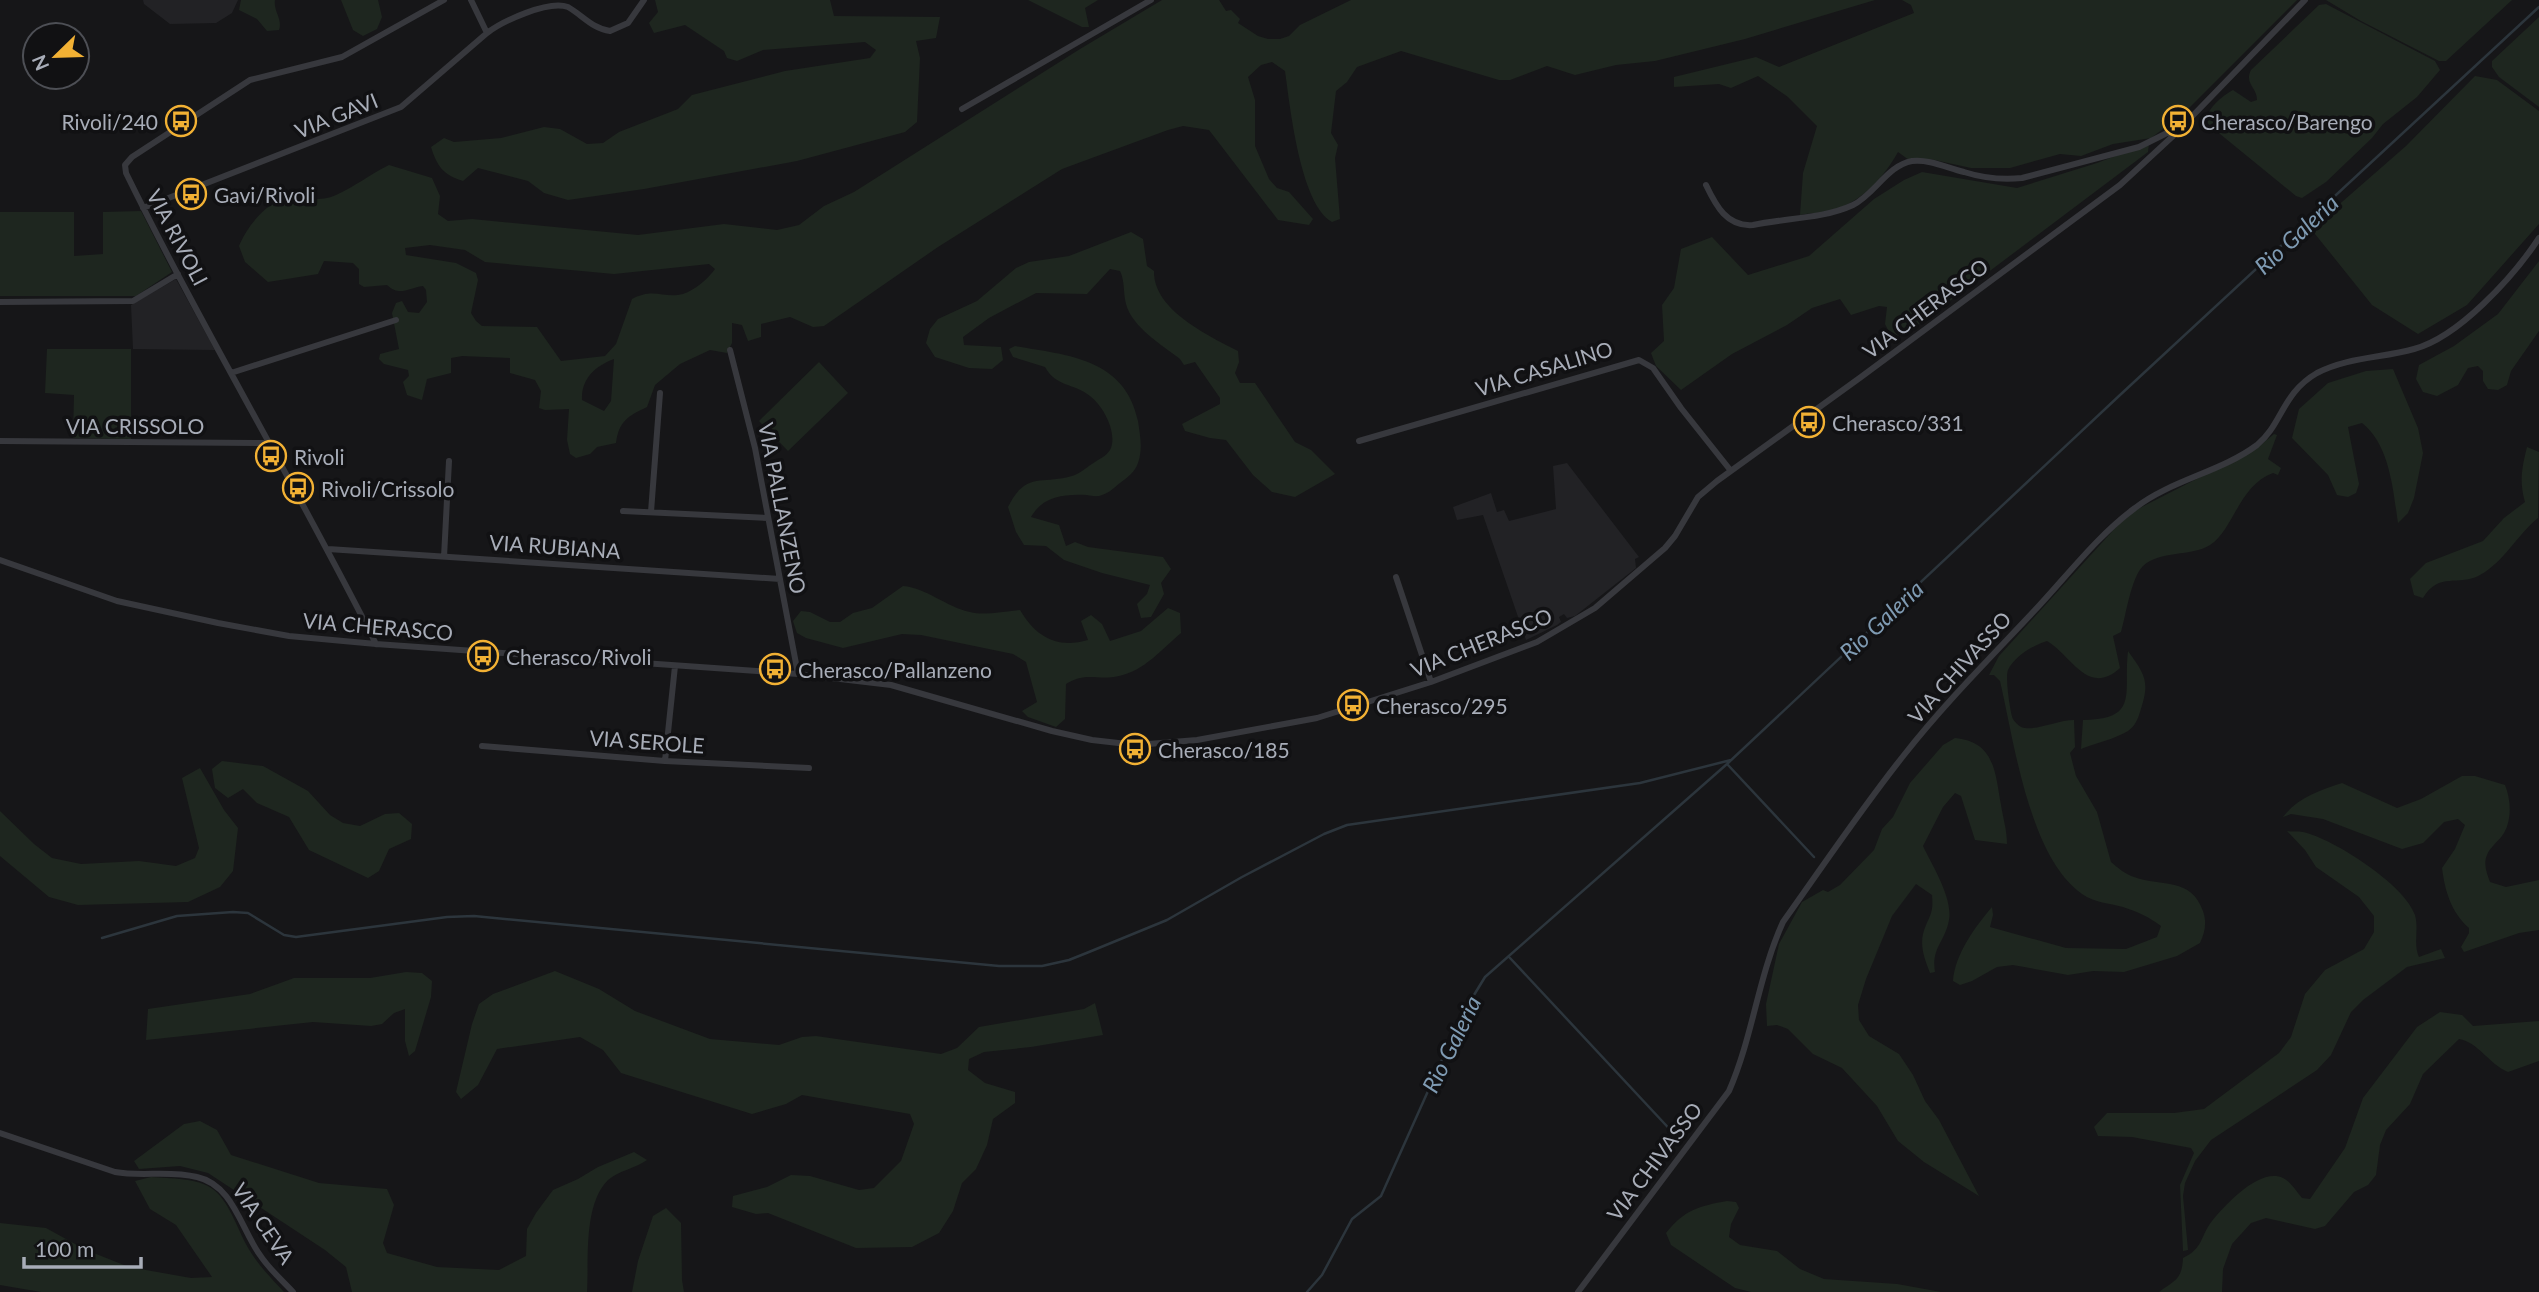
<svg xmlns="http://www.w3.org/2000/svg" width="2539" height="1292" font-family="Lato,sans-serif">
<rect width="100%" height="100%" fill="#161618"/>
<path fill="#222225" d="M 143,0 L 238,0 L 232,13 L 216,23 L 170,24 L 144,4 Z
M 176,279 L 215,350 L 133,349 L 131,305 Z
M 1567,463 L 1639,557 L 1635,559 L 1636,568 L 1575,616 L 1567,618 L 1564,614 L 1559,617 L 1561,622 L 1557,625 L 1526,640 L 1483,515 L 1457,520 L 1453,507 L 1491,493 L 1497,512 L 1504,510 L 1509,521 L 1556,509 L 1553,466 Z"/>
<path fill="#1e261f" fill-rule="evenodd" d="M 241,0 L 275,0 C 273,11 283,19 279,30 L 267,31 L 257,19 L 239,10 Z
M 341,0 L 378,0 L 382,17 L 377,29 L 363,36 L 353,30 Z
M 655,0 L 830,0 L 834,16 L 940,17 L 936,38 L 916,41 L 920,58 L 917,122 L 905,132 L 797,161 L 644,189 L 568,200 L 544,193 L 528,181 L 478,168 L 463,181 C 443,175 437,166 431,147 L 444,138 L 454,142 L 501,138 L 544,127 L 560,129 L 587,144 L 603,143 L 619,132 L 678,109 L 692,95 L 785,71 L 870,58 L 876,50 L 865,42 L 763,50 L 737,61 L 727,58 L 724,51 L 685,25 L 654,33 L 649,23 L 658,12 Z
M 1028,0 L 1098,0 L 1085,8 L 1089,27 L 1082,27 Z
M 1162,0 L 1219,0 L 1226,11 L 1231,10 L 1240,19 L 1238,23 L 1258,36 L 1268,39 L 1280,39 L 1289,36 L 1300,25 L 1351,0 L 1875,0 L 1745,39 L 1655,61 L 1616,65 L 1575,75 L 1547,66 L 1510,80 L 1499,80 L 1401,51 L 1357,67 L 1347,82 L 1336,91 L 1331,133 L 1338,145 L 1335,158 L 1340,219 L 1332,222 C 1300,204 1290,106 1285,71 L 1272,62 L 1261,65 L 1248,77 L 1255,100 L 1255,146 L 1269,179 L 1277,188 L 1289,192 L 1313,219 L 1309,225 L 1278,220 L 1209,130 L 1183,126 L 1168,130 L 1062,169 L 938,247 L 824,326 L 813,327 L 790,317 L 761,324 L 761,337 L 748,341 L 742,325 L 732,323 L 732,343 L 727,353 L 710,350 L 680,364 L 655,385 L 647,407 C 628,416 619,421 616,443 L 597,447 L 590,454 L 576,458 L 570,454 L 567,440 L 569,409 L 545,410 L 539,408 L 541,391 L 535,380 L 510,373 L 510,358 L 462,356 L 451,358 L 451,373 L 427,379 L 422,400 L 407,395 L 403,382 L 409,376 L 408,370 L 384,364 L 379,359 L 380,354 L 399,349 L 392,313 L 396,303 L 402,301 L 408,312 L 419,313 L 427,302 L 426,290 L 423,286 C 408,288 400,297 387,285 L 364,287 L 359,284 L 359,269 L 353,263 L 324,261 L 318,274 L 268,282 L 245,262 L 239,246 C 246,228 267,200 288,199 C 304,198 321,202 336,195 C 354,187 371,174 389,165 L 432,178 L 440,196 L 438,214 L 448,221 L 472,219 L 638,235 L 724,224 L 777,230 L 799,225 L 824,206 L 854,192 L 1080,49 ZM 430,245 L 465,250 L 485,262 L 614,274 L 709,264 L 715,269 C 708,279 695,290 683,294 C 664,299 654,287 632,299 L 616,344 L 605,356 L 561,361 L 537,327 L 482,326 L 476,321 L 471,313 L 478,280 L 476,273 L 456,263 L 406,255 L 405,248 ZM 614,359 L 611,401 L 604,411 L 582,400 C 581,379 595,366 614,359 Z
M 1902,0 L 2297,0 L 2183,114 L 2151,138 L 2113,144 L 2081,156 L 2060,154 L 2010,168 L 1971,168 L 1930,159 L 1909,160 L 1898,152 C 1884,177 1862,202 1833,210 C 1822,213 1810,213 1800,215 L 1803,173 L 1817,126 L 1788,97 L 1758,76 L 1731,88 L 1719,84 L 1674,87 L 1674,77 L 1756,57 L 1779,67 L 1914,13 L 1911,5 Z
M 2326,0 L 2512,0 L 2446,61 L 2439,61 L 2361,21 Z
M 2326,4 L 2435,61 L 2440,70 L 2417,97 L 2383,124 L 2372,138 L 2326,182 L 2302,198 L 2296,196 L 2209,125 L 2206,120 C 2208,108 2222,96 2233,90 L 2251,102 L 2257,100 C 2257,87 2244,84 2251,70 L 2319,5 Z
M 2539,17 L 2539,107 L 2499,77 L 2492,67 L 2492,61 Z
M 2475,76 L 2497,80 L 2539,111 L 2539,224 L 2467,305 L 2418,334 L 2372,305 L 2311,229 L 2406,146 Z
M 2149,143 L 2148,152 L 1910,331 L 1892,338 L 1885,324 L 1887,307 L 1879,306 L 1851,315 L 1840,299 L 1812,308 L 1787,325 L 1732,354 L 1681,390 L 1656,366 L 1651,353 L 1664,341 L 1662,305 L 1674,288 L 1681,249 L 1712,237 L 1748,275 L 1809,256 L 1874,199 L 1904,180 L 1922,172 L 2017,188 L 2097,163 Z
M 141,211 L 172,272 L 136,296 L 0,296 L 0,212 L 74,212 L 74,256 L 103,254 L 103,212 Z
M 1131,232 L 1143,239 L 1147,266 L 1154,271 C 1153,310 1209,336 1238,351 L 1239,362 L 1235,373 L 1240,383 L 1255,383 L 1295,442 L 1311,450 L 1335,474 L 1295,497 L 1272,492 L 1253,475 L 1226,440 L 1210,438 L 1185,431 L 1182,424 L 1220,404 L 1220,398 L 1195,362 L 1184,365 L 1180,359 C 1162,345 1132,327 1126,304 C 1123,292 1125,281 1120,271 L 1110,269 L 1087,294 L 1036,293 L 989,318 L 963,337 L 964,345 L 1001,347 L 1003,360 L 992,369 L 969,368 L 935,357 L 926,343 L 930,329 L 938,319 L 977,301 L 1016,268 L 1029,262 L 1069,256 Z
M 2539,261 L 2539,331 L 2511,371 L 2507,385 L 2498,390 L 2488,389 L 2483,381 L 2483,371 L 2478,366 L 2468,368 L 2458,385 L 2437,396 L 2423,392 L 2416,379 L 2419,365 L 2454,346 L 2498,314 Z
M 1015,346 C 1067,355 1125,358 1138,421 C 1140,435 1143,449 1138,463 C 1135,472 1127,478 1120,483 C 1115,487 1109,493 1102,495 C 1098,497 1092,496 1087,495 C 1064,494 1043,496 1031,517 L 1059,525 L 1066,546 L 1075,542 L 1088,547 L 1163,557 L 1171,569 L 1161,583 L 1164,594 L 1151,617 L 1141,618 L 1137,604 L 1147,594 L 1150,585 L 1102,573 L 1064,560 L 1046,546 L 1024,545 L 1016,532 L 1008,507 C 1026,471 1041,485 1072,476 C 1080,474 1088,466 1095,462 C 1101,458 1108,455 1111,448 C 1117,431 1103,406 1090,396 C 1074,383 1056,387 1045,367 L 1013,357 L 1009,349 Z
M 47,349 L 131,349 L 131,439 L 73,438 L 74,395 L 45,393 Z
M 819,362 L 848,393 L 788,451 L 759,421 Z
M 2393,369 L 2418,428 L 2423,453 L 2414,498 L 2408,513 L 2398,523 C 2393,490 2390,445 2362,423 L 2348,427 L 2359,484 L 2356,493 L 2348,497 L 2337,495 L 2328,475 L 2292,438 L 2299,409 L 2328,383 L 2366,371 Z
M 2274,434 L 2277,435 L 2268,459 L 2281,468 L 2278,475 L 2273,473 C 2239,485 2233,531 2210,545 C 2191,557 2160,550 2143,566 C 2131,578 2126,615 2121,632 L 2113,636 L 2120,668 C 2088,697 2072,656 2047,641 C 2033,645 2014,657 2008,670 C 2005,676 2010,712 2013,719 C 2015,723 2021,728 2025,728 C 2038,730 2059,720 2074,720 L 2075,747 L 2070,753 L 2076,776 L 2097,812 L 2111,862 C 2118,868 2125,874 2134,877 C 2162,887 2191,877 2203,911 C 2207,923 2205,932 2200,943 L 2177,956 L 2124,972 L 2093,971 L 2068,975 L 2013,965 L 1997,967 L 1972,981 L 1960,985 L 1953,981 C 1955,954 1975,927 1992,907 L 1993,915 L 1990,927 L 2066,948 L 2126,949 L 2157,937 L 2161,926 C 2149,917 2138,912 2123,907 C 2109,903 2095,903 2082,894 C 2029,857 2014,741 2000,681 L 1994,675 L 1989,675 L 1999,656 L 2118,525 L 2138,509 L 2257,448 Z
M 2527,447 L 2539,452 L 2538,518 C 2517,535 2504,562 2480,575 C 2459,587 2439,571 2423,598 L 2414,595 L 2410,579 L 2426,563 L 2483,541 L 2504,518 L 2525,502 C 2519,482 2522,467 2527,447 Z
M 903,586 C 927,588 946,607 970,612 C 985,616 1004,611 1020,610 C 1036,637 1057,649 1088,640 L 1081,621 L 1091,615 L 1102,624 L 1110,641 L 1141,631 L 1168,608 L 1180,613 L 1181,633 C 1162,649 1144,671 1119,676 C 1097,681 1087,671 1066,684 L 1065,719 L 1056,727 L 1028,717 L 1022,711 L 1037,702 L 1026,662 L 1013,654 L 921,635 L 902,634 L 843,648 L 806,638 L 797,633 L 793,621 L 801,611 L 810,612 L 830,622 L 840,622 L 853,613 L 872,608 Z
M 2128,651 C 2146,676 2150,682 2140,712 C 2138,719 2135,726 2128,731 C 2115,739 2096,743 2081,749 L 2083,720 C 2140,719 2123,694 2128,651 Z
M 1955,738 C 1995,742 1995,772 2001,805 C 2003,818 2007,830 2007,844 L 1975,840 L 1961,796 L 1955,793 L 1943,807 L 1923,846 C 1932,865 1953,898 1949,920 C 1945,942 1931,948 1935,972 L 1930,973 C 1925,960 1920,948 1923,934 C 1928,916 1934,916 1932,895 L 1916,884 L 1892,916 L 1866,979 L 1858,1005 L 1859,1020 L 1869,1036 L 1899,1054 L 1913,1075 L 1925,1101 L 1939,1120 L 1979,1196 L 1924,1162 L 1898,1141 L 1877,1106 L 1842,1068 L 1813,1054 L 1788,1029 L 1777,1025 L 1767,1026 L 1766,1004 L 1779,944 L 1802,902 L 1823,890 L 1828,892 L 1840,885 L 1874,850 L 1882,829 L 1893,817 L 1910,783 L 1943,745 Z
M 222,761 L 263,766 L 308,791 L 330,815 L 343,823 L 360,826 L 385,814 L 399,813 L 412,824 L 411,839 L 389,849 L 379,871 L 368,878 L 309,850 L 289,817 L 257,803 L 243,789 L 228,798 L 215,788 L 212,769 Z
M 200,768 L 224,810 L 238,828 L 233,871 L 220,887 L 188,902 L 78,905 L 49,897 L 0,856 L 0,811 L 34,844 L 52,858 L 81,864 L 139,861 L 176,866 L 195,858 L 199,848 L 182,778 Z
M 2462,776 L 2475,776 L 2505,785 C 2511,800 2512,819 2504,833 C 2499,841 2490,847 2487,855 C 2483,864 2487,874 2490,882 L 2506,887 L 2539,880 L 2539,930 L 2519,933 L 2464,952 L 2461,947 L 2469,933 L 2469,928 C 2451,912 2445,891 2442,868 L 2455,849 L 2465,825 L 2458,819 L 2444,822 L 2423,843 L 2402,849 L 2323,819 L 2291,814 L 2283,817 C 2297,798 2320,790 2342,783 L 2397,808 L 2421,799 Z
M 2287,831 C 2292,832 2298,831 2303,832 C 2334,839 2405,885 2415,915 C 2419,929 2413,944 2419,957 L 2441,949 L 2445,958 L 2407,967 L 2363,1000 L 2351,1012 L 2331,1055 L 2317,1070 L 2211,1140 L 2195,1161 L 2185,1183 L 2183,1196 L 2188,1250 L 2183,1251 L 2180,1185 L 2194,1153 L 2191,1148 L 2132,1137 L 2098,1136 L 2094,1127 L 2107,1113 L 2174,1113 L 2204,1109 L 2279,1053 L 2291,1037 L 2305,994 L 2325,970 L 2364,949 L 2374,932 L 2374,916 L 2359,897 L 2316,867 L 2305,850 Z
M 555,971 L 599,989 L 635,1011 L 710,1039 L 779,1045 L 802,1037 L 816,1036 L 941,1054 L 957,1048 L 979,1027 L 1084,1009 L 1095,1003 L 1103,1035 L 1031,1047 L 984,1052 L 969,1059 L 968,1070 L 985,1083 L 1015,1092 L 1015,1103 L 993,1119 L 987,1145 L 976,1169 L 962,1183 L 953,1211 L 939,1233 L 912,1247 L 856,1248 L 768,1213 L 756,1214 L 732,1207 L 733,1196 L 767,1187 L 791,1175 L 810,1176 L 859,1190 L 874,1188 L 901,1161 L 914,1124 L 910,1114 L 802,1095 L 786,1104 L 752,1114 L 621,1073 L 603,1050 L 580,1037 L 497,1049 L 478,1085 L 461,1099 L 456,1092 L 472,1024 L 479,1004 L 493,994 Z
M 406,972 L 422,973 L 432,981 L 431,997 L 415,1051 L 409,1056 L 405,1041 L 405,1009 L 394,1013 L 382,1024 L 371,1026 L 313,1022 L 146,1040 L 148,1009 L 250,994 L 294,978 L 370,978 Z
M 2440,1012 L 2462,1015 L 2473,1026 L 2539,1021 L 2539,1061 L 2508,1072 C 2489,1064 2478,1042 2459,1039 L 2423,1074 L 2410,1104 L 2386,1130 L 2380,1145 L 2376,1175 L 2368,1185 L 2354,1192 L 2325,1226 L 2315,1229 L 2266,1218 L 2251,1223 L 2232,1244 L 2223,1269 L 2222,1292 L 2159,1292 C 2175,1280 2182,1280 2183,1258 C 2204,1248 2200,1236 2212,1221 C 2226,1204 2260,1167 2283,1178 C 2291,1182 2296,1191 2302,1198 L 2310,1199 L 2345,1148 L 2363,1098 L 2417,1027 Z
M 200,1121 L 217,1130 L 231,1155 L 319,1183 L 387,1189 L 394,1205 L 383,1243 L 387,1253 L 437,1267 L 499,1270 L 526,1256 L 527,1229 L 536,1213 L 553,1190 L 578,1179 L 598,1167 L 634,1152 L 647,1160 C 636,1168 618,1171 608,1180 C 583,1205 589,1259 587,1292 L 352,1292 L 346,1267 L 325,1250 L 208,1173 L 180,1166 L 139,1169 L 134,1161 L 184,1124 Z
M 151,1177 C 170,1179 198,1177 214,1190 C 231,1204 238,1232 250,1251 C 259,1266 272,1279 284,1292 L 41,1292 L 0,1285 L 0,1223 L 46,1228 L 86,1250 L 129,1267 L 191,1278 L 212,1277 L 176,1225 L 150,1209 L 135,1181 Z
M 1727,1201 L 1736,1202 L 1739,1208 L 1731,1224 L 1729,1237 L 1740,1245 L 1777,1251 L 1800,1269 L 1824,1279 L 1897,1284 L 1941,1292 L 1751,1292 L 1735,1288 L 1671,1245 L 1666,1233 C 1684,1210 1699,1206 1727,1201 Z
M 666,1208 L 681,1223 L 682,1280 L 684,1292 L 632,1292 L 638,1261 L 653,1216 Z"/>
<g fill="none" stroke-linecap="round" stroke-linejoin="round">
<path stroke="#2c353c" stroke-width="2.5" d="M 1728,765 L 1814,857
M 102,938 L 177,916 L 233,912 L 248,913 L 284,935 L 296,937 L 447,917 L 474,916 L 999,966 L 1042,966 L 1069,960 L 1089,952 L 1167,920 L 1242,877 L 1324,834 L 1347,825 L 1640,783 L 1731,760
M 1510,958 L 1677,1137
M 1307,1292 L 1322,1275 L 1352,1219 L 1381,1196 L 1463,1013 L 1485,977 L 1727,764 L 2120,395 L 2539,7"/>
<path stroke="#37383d" stroke-width="6" d="M 487,33 C 503,21 548,0 568,7 C 582,15 593,29 610,31 L 628,23 L 644,0
M 962,109 L 1151,0
M 1706,185 C 1716,206 1727,227 1753,225 C 1785,218 1823,219 1853,205 C 1874,195 1888,165 1912,161 C 1930,159 1947,168 1964,172 C 1983,178 2003,180 2022,178 L 2139,147 L 2179,127
M 143,208 L 401,107 L 487,33 L 471,0
M 0,302 L 133,301 L 178,274
M 730,350 L 755,448 L 798,674
M 231,373 L 396,320
M 0,441 L 269,443
M 1359,441 L 1639,360 L 1653,368 L 1681,408 L 1731,471
M 623,511 L 768,518
M 651,512 L 660,393
M 328,549 L 780,579
M 444,557 L 449,461
M 0,560 L 117,601 L 218,623 L 289,636 L 376,644 L 798,674 L 891,685 L 1052,731 L 1092,740 L 1136,745 L 1197,740 L 1317,718 L 1431,682 L 1537,642 L 1595,608 L 1665,548 L 1675,536 L 1698,497 L 1717,481 L 1861,377 L 2120,185 L 2173,136 L 2305,0
M 1396,577 L 1431,682
M 376,644 C 296,485 204,332 126,173 L 125,165 L 132,157 L 250,80 L 342,57 L 444,0
M 482,746 L 665,761 L 809,768
M 665,761 L 675,666
M 0,1133 L 115,1172 C 142,1177 169,1170 197,1177 C 233,1185 241,1229 260,1255 C 269,1269 282,1280 293,1292
M 1578,1292 L 1729,1091 C 1753,1036 1758,977 1783,922 C 1823,866 1861,809 1904,755 C 1944,704 1991,657 2035,610 C 2067,576 2097,536 2135,508 C 2171,480 2221,472 2257,445 C 2282,425 2282,393 2317,373 C 2348,357 2382,358 2414,349 C 2459,337 2514,276 2539,238"/>
</g>
<defs>
<g id="bus-ring" transform="scale(1.575)"><circle r="9.5" fill="#111113" stroke="#f2b134" stroke-width="1.5"/><path d="M-5-6H5V4H4V6H2V4H-2V6H-4V4H-5ZM-3.5-4V0h7V-4ZM-3.5 1.2v1.5H-2V1.2ZM2 1.2v1.5H3.5V1.2Z" fill="#f2b134"/></g>
</defs>
<g fill-rule="evenodd">
<use href="#bus-ring" x="181" y="121"/>
<use href="#bus-ring" x="2178" y="121"/>
<use href="#bus-ring" x="191" y="194"/>
<use href="#bus-ring" x="1809" y="422"/>
<use href="#bus-ring" x="271" y="456"/>
<use href="#bus-ring" x="298" y="488"/>
<use href="#bus-ring" x="483" y="656"/>
<use href="#bus-ring" x="775" y="669"/>
<use href="#bus-ring" x="1353" y="705"/>
<use href="#bus-ring" x="1135" y="749"/>
</g>
<g text-anchor="middle" dominant-baseline="central" stroke-width="7" stroke-linejoin="round" paint-order="stroke">
<g font-size="21" fill="#a8adb8" stroke="#111113">
<text transform="translate(336 115) rotate(-22)">VIA GAVI</text>
<text transform="translate(178 237) rotate(62)">VIA RIVOLI</text>
<text transform="translate(1925 308) rotate(-37)">VIA CHERASCO</text>
<text transform="translate(1544 368) rotate(-17)">VIA CASALINO</text>
<text x="135" y="425">VIA CRISSOLO</text>
<text transform="translate(783 508) rotate(79)">VIA PALLANZENO</text>
<text transform="translate(555 546) rotate(4)">VIA RUBIANA</text>
<text transform="translate(378 626) rotate(5)">VIA CHERASCO</text>
<text transform="translate(1481 642) rotate(-22)">VIA CHERASCO</text>
<text transform="translate(1959 667) rotate(-48)">VIA CHIVASSO</text>
<text transform="translate(647 741) rotate(4)">VIA SEROLE</text>
<text transform="translate(1654 1161) rotate(-53)">VIA CHIVASSO</text>
<text transform="translate(264 1223) rotate(56)">VIA CEVA</text>
</g>
<g font-size="21" fill="#a8adb8" stroke="#111113" text-anchor="start">
<text x="158" y="121" text-anchor="end">Rivoli/240</text>
<text x="2201" y="121">Cherasco/Barengo</text>
<text x="214" y="194">Gavi/Rivoli</text>
<text x="1832" y="422">Cherasco/331</text>
<text x="294" y="456">Rivoli</text>
<text x="321" y="488">Rivoli/Crissolo</text>
<text x="506" y="656">Cherasco/Rivoli</text>
<text x="798" y="669">Cherasco/Pallanzeno</text>
<text x="1376" y="705">Cherasco/295</text>
<text x="1158" y="749">Cherasco/185</text>
</g>
<g font-size="23" font-style="italic" fill="#7f9bb3" stroke="#111113">
<text transform="translate(2296 234) rotate(-43)">Rio Galeria</text>
<text transform="translate(1881 620) rotate(-43)">Rio Galeria</text>
<text transform="translate(1451 1044) rotate(-64)">Rio Galeria</text>
</g>
</g>
<g transform="translate(56 56) rotate(247)"><circle r="33" fill="#111113" stroke="#4d4f55" stroke-width="2"/>
<path d="M0-5L12 26L0 18L-12 26Z" fill="#f2b134"/>
<text y="-10" font-size="19" font-weight="bold" text-anchor="middle" fill="#a8adb8">N</text>
</g>
<path d="M24 1257v10h117v-10" fill="none" stroke="#a8adb8" stroke-width="3.5"/>
<text x="35" y="1257" font-size="21" fill="#a8adb8" stroke="#111113" stroke-width="5" paint-order="stroke">100 m</text>
</svg>
